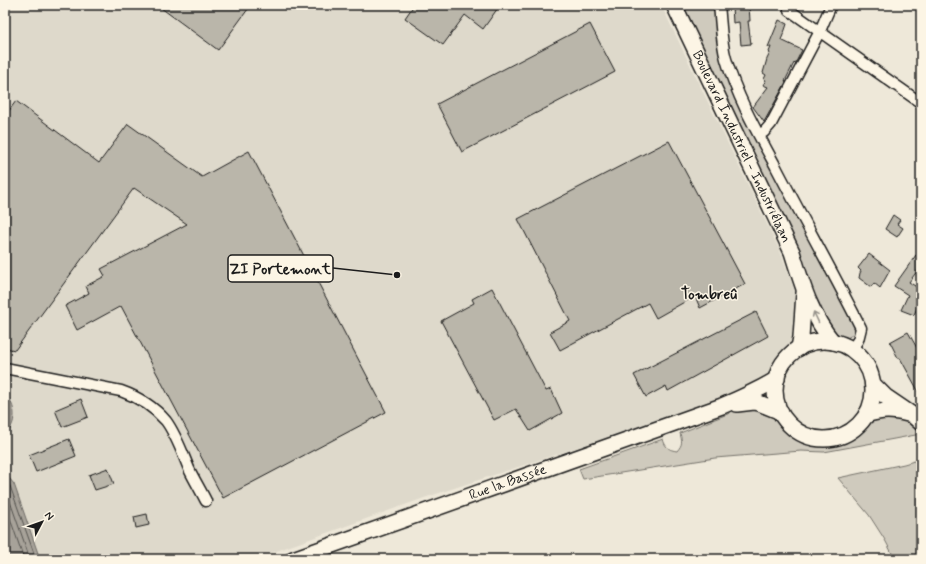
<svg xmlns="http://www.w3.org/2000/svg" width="926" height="564" font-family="Mynerve,sans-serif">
<rect width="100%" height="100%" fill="#eee8d9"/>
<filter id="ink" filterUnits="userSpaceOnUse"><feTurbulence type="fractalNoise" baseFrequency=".025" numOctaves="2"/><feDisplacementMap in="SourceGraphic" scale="8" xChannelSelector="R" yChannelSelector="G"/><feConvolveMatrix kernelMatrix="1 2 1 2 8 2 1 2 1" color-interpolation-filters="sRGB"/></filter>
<g filter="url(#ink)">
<path fill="#ded9cb" d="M 5,5 L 661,5 L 780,251 L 798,299 L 799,331 L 764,379 L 749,391 L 427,497 L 254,559 L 5,559 Z"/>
<path fill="#cfcabd" stroke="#76736c" d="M 683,5 L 714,5 L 720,51 L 856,327 C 856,333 852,335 847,338 L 841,336 L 833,331 L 810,293 L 810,283 L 795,240 Z
M 751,406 C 755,407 765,408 769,411 C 772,413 778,421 781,425 C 792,437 810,447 827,445 C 838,444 850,439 858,432 C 864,427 868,418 876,416 C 878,415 907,419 909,420 C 913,422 920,431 921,434 L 824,452 L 801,451 L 715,458 L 583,479 L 579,469 L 663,439 C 665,447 669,450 677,451 C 683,444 682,442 680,433 L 730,413 L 733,410 Z
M 921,459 L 921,559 L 895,559 L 885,540 L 869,515 L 838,478 L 904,464 Z"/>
<path fill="#a7a299" stroke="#6f6c67" d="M 5,394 C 17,406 17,424 5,435 Z
M 7,477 L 9,478 L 14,484 L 40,559 L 5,559 L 5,478 Z"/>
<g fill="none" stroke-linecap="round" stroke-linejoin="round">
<path stroke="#54524e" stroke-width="1" d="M 5,481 L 7,482 L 10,486 L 36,559
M 5,487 L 30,559
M 5,504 L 24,559"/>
</g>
<path fill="#bab6aa" stroke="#1c1c1c" d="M 157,5 L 251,5 L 218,50 Z
M 414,5 L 500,5 L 483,29 L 465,15 L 443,45 L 405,18 Z
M 749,5 L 750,21 L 748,21 L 751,44 L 741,45 L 739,22 L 733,23 L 732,6 Z
M 779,20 L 787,24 L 785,30 L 781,40 L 802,50 L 795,64 L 794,63 L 785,81 L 786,82 L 764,122 L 756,111 L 753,107 L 768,87 L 763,85 L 766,80 L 764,79 L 766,75 L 763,73 L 767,59 L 770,53 L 769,52 L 771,47 L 768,47 Z
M 590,24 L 615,72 L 462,152 L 437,104 Z
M 16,101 L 99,163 L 128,124 L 202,177 L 249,151 L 386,412 L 223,498 L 121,306 L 77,330 L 65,306 L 89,293 L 86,286 L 105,276 L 101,269 L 187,224 L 134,188 L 15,350 L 5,348 L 5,116 Z
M 669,141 L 745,284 L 700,308 L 695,296 L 656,318 L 648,303 L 560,350 L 550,332 L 570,321 L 518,219 Z
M 893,215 L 900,220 L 897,224 L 903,228 L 897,237 L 885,229 Z
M 869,254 L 890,270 L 880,288 L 874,283 L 871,287 L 859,278 L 860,273 L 861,271 L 858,268 Z
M 916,255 L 921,258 L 921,266 L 909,282 L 921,290 L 921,305 L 919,303 L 914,315 L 901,310 L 908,295 L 894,286 Z
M 492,288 L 546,391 L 551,389 L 562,413 L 530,431 L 516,409 L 494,420 L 441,321 L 474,303 L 472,299 Z
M 756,312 L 768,336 L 668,391 L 666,386 L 646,397 L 634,375 Z
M 908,332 L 921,355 L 921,396 L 900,358 L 898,358 L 890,342 Z
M 81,399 L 88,417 L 62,427 L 55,410 Z
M 69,439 L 76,456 L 36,472 L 29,455 Z
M 108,468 L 114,484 L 95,490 L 89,475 Z
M 147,514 L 149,525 L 136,528 L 134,517 Z"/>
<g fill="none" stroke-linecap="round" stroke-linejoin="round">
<g stroke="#1c1c1c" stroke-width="13">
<path id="street" d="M 719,5 C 721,23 721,42 726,59 C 737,97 757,132 776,167 C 804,221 834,274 861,328 L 858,340 L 852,349
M 789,10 L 921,103
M 759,135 L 764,132 L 771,124 L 820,31 L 831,5
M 5,368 L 121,391 C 138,397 154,407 166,421 C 177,436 183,455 190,471 C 195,481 201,491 206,501"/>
</g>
<g stroke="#1c1c1c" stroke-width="18">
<g id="secondary">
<path id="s1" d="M 674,5 L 792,252 C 802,284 811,316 833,342"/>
<circle cx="824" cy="390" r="49"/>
<path d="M 799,348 L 801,337 L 804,293"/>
<path d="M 873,384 L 886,397 L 911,414 L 921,423"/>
<path d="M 737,404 L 754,402 L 759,403 L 781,412"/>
<path d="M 866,415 C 882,410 892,410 908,414"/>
<path id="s2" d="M 293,559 L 722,406 C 741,398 759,390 777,379"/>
</g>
</g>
<use href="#street" stroke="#fcf5e5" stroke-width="10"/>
<use href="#secondary" stroke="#fcf5e5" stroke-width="15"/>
</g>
<defs><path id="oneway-shaft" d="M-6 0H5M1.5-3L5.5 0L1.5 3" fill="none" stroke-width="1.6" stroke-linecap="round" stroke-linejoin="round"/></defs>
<use stroke="#97938b" href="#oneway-shaft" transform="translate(816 317) rotate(-115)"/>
</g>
<g text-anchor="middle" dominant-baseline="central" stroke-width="3" stroke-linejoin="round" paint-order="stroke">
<g font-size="14" fill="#1c1c1c" stroke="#fcf5e5">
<text stroke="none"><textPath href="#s1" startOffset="157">Boulevard Industriel - Industriélaan</textPath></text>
<text stroke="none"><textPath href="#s2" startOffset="228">Rue la Bassée</textPath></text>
</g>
<g font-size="15" font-weight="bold" fill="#1c1c1c" stroke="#fcf5e5">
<text x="709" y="295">Tombreû</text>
</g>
</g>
<path fill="none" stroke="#1c1c1c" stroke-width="1.5" d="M397 275L333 268"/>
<circle fill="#1c1c1c" stroke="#fcf5e5" stroke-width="1.5" cx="397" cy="275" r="4"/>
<rect fill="#fcf5e5" stroke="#1c1c1c" stroke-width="1.5" x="228" y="255" width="105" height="27" rx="4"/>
<g font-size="15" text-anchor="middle" font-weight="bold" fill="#1c1c1c">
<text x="280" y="274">ZI Portemont</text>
</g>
<rect width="926" height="564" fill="none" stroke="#fcf5e5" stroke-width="20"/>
<rect x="10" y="10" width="906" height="544" fill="none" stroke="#1c1c1c" stroke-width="1.5" filter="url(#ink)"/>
<g transform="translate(42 522) rotate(49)" stroke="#fcf5e5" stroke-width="3" paint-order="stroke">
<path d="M0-3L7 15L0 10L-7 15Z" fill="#1c1c1c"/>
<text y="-6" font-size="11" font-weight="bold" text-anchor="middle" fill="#1c1c1c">N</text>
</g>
</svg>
